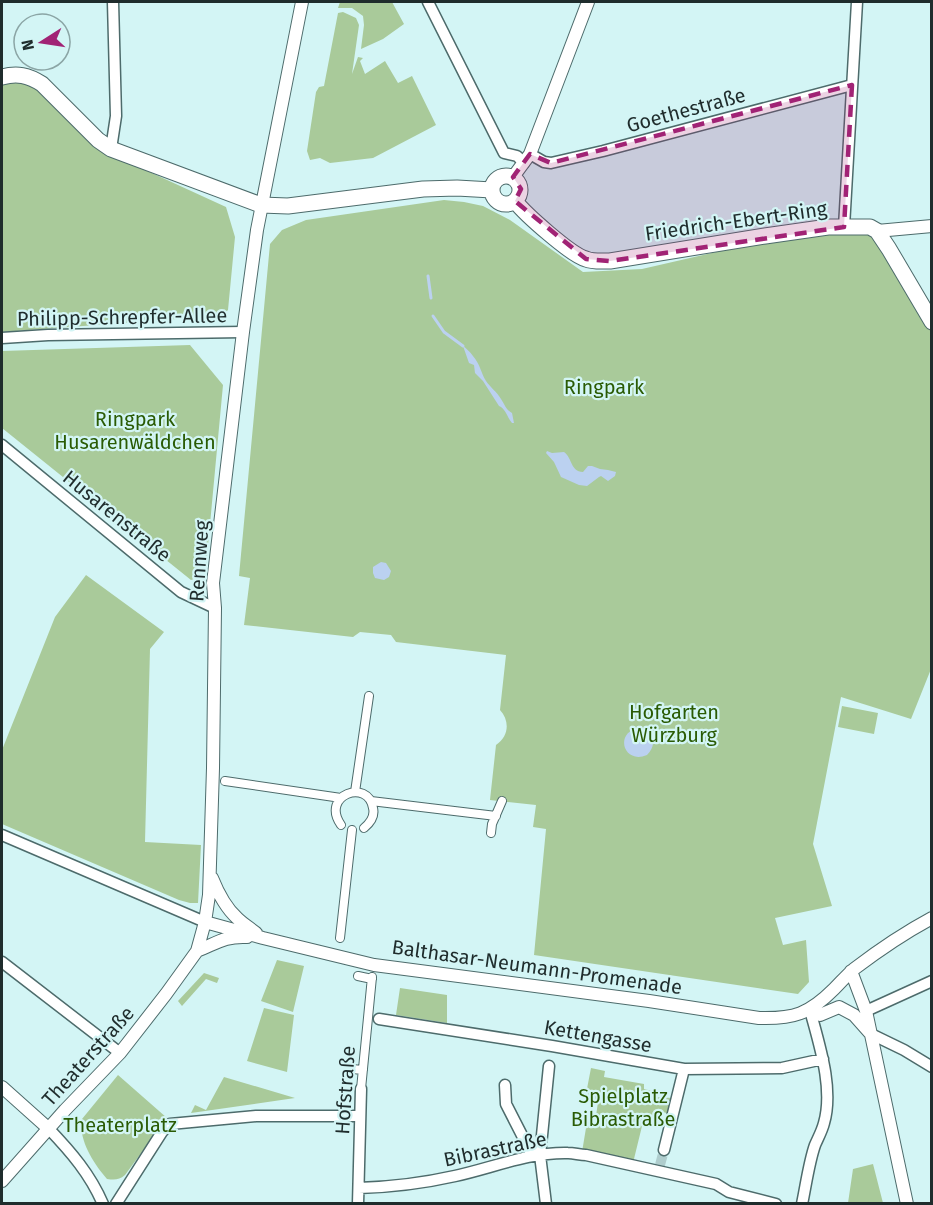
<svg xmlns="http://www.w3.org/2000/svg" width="933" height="1205" font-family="'Fira Sans',sans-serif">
<rect width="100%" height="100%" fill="#d3f5f5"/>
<path fill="#a9ca9a" d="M 340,2 L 392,2 L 404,24 L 383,39 L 361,49 L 364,25 L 363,16 L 352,8 L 338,8 Z
M 343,12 L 356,18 L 359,25 L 352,74 L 358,57 L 363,58 L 360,61 L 365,74 L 385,61 L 398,83 L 412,76 L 436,125 L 373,158 L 330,163 L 320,158 L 310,160 L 307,151 L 316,92 L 319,87 L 324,86 L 338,13 Z
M 24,78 L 106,152 L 226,207 L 235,237 L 228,310 L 225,313 L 218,316 L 2,332 L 2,81 Z
M 444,200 L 464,202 L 483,206 L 510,220 L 583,272 L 642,269 L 812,230 L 870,228 L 931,325 L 931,669 L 911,719 L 841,697 L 813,844 L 832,906 L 775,918 L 783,945 L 806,940 L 809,982 L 798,994 L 534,955 L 546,829 L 533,827 L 536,805 L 490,800 L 496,745 C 509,736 510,721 500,710 L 506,655 L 396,642 L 391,635 L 360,632 L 353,637 L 244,625 L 250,578 L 239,576 L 270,244 L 282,230 L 306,220 Z
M 190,345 L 223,385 L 206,567 L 194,579 L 191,580 L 2,428 L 2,351 Z
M 86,575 L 164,632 L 150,649 L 145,842 L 201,845 L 198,903 L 190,903 L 179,900 L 2,824 L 2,750 L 55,617 Z
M 842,706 L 878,713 L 874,734 L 838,727 Z
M 277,960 L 304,966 L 293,1012 L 261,1001 Z
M 204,973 L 219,978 L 217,983 L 206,979 L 182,1006 L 178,1001 Z
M 400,988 L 447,995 L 447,1023 L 396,1015 Z
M 264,1008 L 294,1015 L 287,1072 L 247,1061 Z
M 591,1068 L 605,1071 L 604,1077 L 644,1084 L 644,1089 L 652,1091 L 651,1097 L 674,1098 L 670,1114 L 656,1110 L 652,1124 L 643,1122 L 633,1163 L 582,1152 L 587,1122 L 595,1123 L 598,1102 L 585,1099 Z
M 118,1075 L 167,1118 L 125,1175 C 119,1180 115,1180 107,1179 C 94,1164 78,1140 82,1119 Z
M 224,1077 L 295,1098 L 191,1113 L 195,1105 L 206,1110 Z
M 873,1164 L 883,1203 L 848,1203 L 853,1169 Z"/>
<path fill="#bbd1f0" d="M 463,346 C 469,350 478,361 480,368 C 482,372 483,377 486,381 C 490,387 497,392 501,399 C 505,405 506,410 512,413 L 514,423 L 512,423 C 507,417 506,409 499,406 L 483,381 L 475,373 L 474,365 L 469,363 Z
M 547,451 L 552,453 L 564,452 C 573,459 570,471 583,472 L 588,466 L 592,466 L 600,469 L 608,470 L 616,472 L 615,476 L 608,481 L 601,476 L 599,477 L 587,486 L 579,485 L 561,477 L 554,462 L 546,453 Z
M 381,562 L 386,563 L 391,571 L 389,577 L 384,580 L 375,578 L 373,573 L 373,567 Z
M 639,728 L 649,733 C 655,741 654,748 647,755 C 623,765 614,732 639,728 Z"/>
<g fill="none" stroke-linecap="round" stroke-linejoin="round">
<path stroke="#bbd1f0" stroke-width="3" d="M 428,276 L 431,298
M 433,316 L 444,332 L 463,346"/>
<path stroke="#afcdcd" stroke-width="10" stroke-dasharray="10 5" stroke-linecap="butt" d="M 660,1165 L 664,1150"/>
<g stroke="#4d6b6b" stroke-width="10">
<path id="pedestrian" d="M 225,781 L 341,798
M 355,792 L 369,696
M 371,801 L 496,816
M 341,825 C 320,795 368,778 373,808 C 375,816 370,823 364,828
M 491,833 L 492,824 L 502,801
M 340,938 L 352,830
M 358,976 L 372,979
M 352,1069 L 363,1070
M 361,1089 L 372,977"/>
</g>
<g stroke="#4d6b6b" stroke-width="13">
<path id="minor" d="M 428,2 L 504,153 L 517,156 L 524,163
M 111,149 L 116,116 L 113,2
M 530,154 L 544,162 L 551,163 L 603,151 L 852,85
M 844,227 L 857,2
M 2,338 L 48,335 L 243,332
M 2,445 L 181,592 L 215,608
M 2,835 L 205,922
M 2,962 L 120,1053
M 866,1011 L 932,981
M 379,1019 L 552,1046 L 684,1069 L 782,1068 L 823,1059
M 871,1034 L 904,1050 L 932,1067
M 505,1085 L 506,1104 L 530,1151 L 540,1155
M 49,1129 C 71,1152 90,1174 103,1204
M 664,1150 L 684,1069
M 359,1188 C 391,1187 424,1183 455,1176 C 492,1168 529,1152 568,1153 C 574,1153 580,1155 586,1155 L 716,1184 L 729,1192 L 776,1204
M 116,1204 L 162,1132 L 170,1124 L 256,1116 L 360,1116
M 358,1204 L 361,1089
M 546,1204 L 540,1155 L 549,1066
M 802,1204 C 806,1185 809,1162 815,1145 C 818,1138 822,1131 824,1123 C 834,1088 819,1044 810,1010"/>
</g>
<g stroke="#4d6b6b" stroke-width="14">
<path id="tertiary" d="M 513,177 L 530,154 L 588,2
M 877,231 L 932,226
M 212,878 C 218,893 225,907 237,918 C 243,924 250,928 256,933
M 205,922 L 263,938 L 374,965 L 649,1001 L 759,1018 C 794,1019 809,1014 834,989 C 841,982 847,975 854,969 C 879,950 904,933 932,918
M 197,951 C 217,943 224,936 247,937
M 851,971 L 866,1011 L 907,1204
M 810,1010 L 820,1015 L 839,1007 L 854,1015 L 870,1033
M 2,1087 L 49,1129
M 2,1181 L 65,1110 L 120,1053 L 166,994 L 197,951 L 205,922 L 209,895 L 213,768 L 215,608 L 213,583 L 243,332 L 257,230 L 302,2"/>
</g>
<g stroke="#4d6b6b" stroke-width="17">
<path id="secondary" d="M 2,77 C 17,73 28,75 42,84 L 98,140 L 111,149 L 261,205 L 288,206 L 423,189 L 457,188 L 492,190
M492 190a14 14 0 1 1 28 0a14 14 0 1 1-28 0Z
M 515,201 C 525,214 571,255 586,259 C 593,262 603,261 610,261 L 765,236 L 828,227 L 870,227 L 877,231 L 889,249 L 932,322"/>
</g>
<use href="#pedestrian" stroke="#fff" stroke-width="8"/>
<use href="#minor" stroke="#fff" stroke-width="10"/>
<use href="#tertiary" stroke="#fff" stroke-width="12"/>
<use href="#secondary" stroke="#fff" stroke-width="15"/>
</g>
<path fill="#a12375" fill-opacity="0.2" stroke="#a12375" stroke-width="4.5" stroke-dasharray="12 8" stroke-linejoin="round" d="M 852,85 L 844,227 L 610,261 L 586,259 L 515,201 L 521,189 L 513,177 L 530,154 L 551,163 Z"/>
<g text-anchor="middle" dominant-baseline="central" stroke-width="4.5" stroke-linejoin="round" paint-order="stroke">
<g font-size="20" fill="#1f2c2c" stroke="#d3f5f5">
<text transform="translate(686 110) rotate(-15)">Goethestraße</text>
<text transform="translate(736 221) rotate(-8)">Friedrich-Ebert-Ring</text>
<text transform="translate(122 317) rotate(-1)">Philipp-Schrepfer-Allee</text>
<text transform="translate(117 516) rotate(39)">Husarenstraße</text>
<text transform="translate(199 561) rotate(-86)">Rennweg</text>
<text transform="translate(537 967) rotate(8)">Balthasar-Neumann-Promenade</text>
<text transform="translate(598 1036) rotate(10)">Kettengasse</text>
<text transform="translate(88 1056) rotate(-48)">Theaterstraße</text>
<text transform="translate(345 1090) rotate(-86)">Hofstraße</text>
<text transform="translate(495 1149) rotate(-12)">Bibrastraße</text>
</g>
<g font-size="20" fill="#2a5b04" stroke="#d3f5f5">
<text x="604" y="387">Ringpark</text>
<text x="135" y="419">Ringpark<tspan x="135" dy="23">Husarenwäldchen</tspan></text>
<text x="674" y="712">Hofgarten<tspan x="674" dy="23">Würzburg</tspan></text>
<text x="623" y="1096">Spielplatz<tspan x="623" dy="23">Bibrastraße</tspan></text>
<text x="120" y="1125">Theaterplatz</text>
</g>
</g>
<rect width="933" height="1205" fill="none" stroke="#1f2c2c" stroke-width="6"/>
<g transform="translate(42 42) rotate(258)"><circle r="28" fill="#d3f5f5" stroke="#8ba5a5" stroke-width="1.5"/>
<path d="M0-4.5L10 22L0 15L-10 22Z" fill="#a12375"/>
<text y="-9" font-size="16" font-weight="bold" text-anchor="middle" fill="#1f2c2c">N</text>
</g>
</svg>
